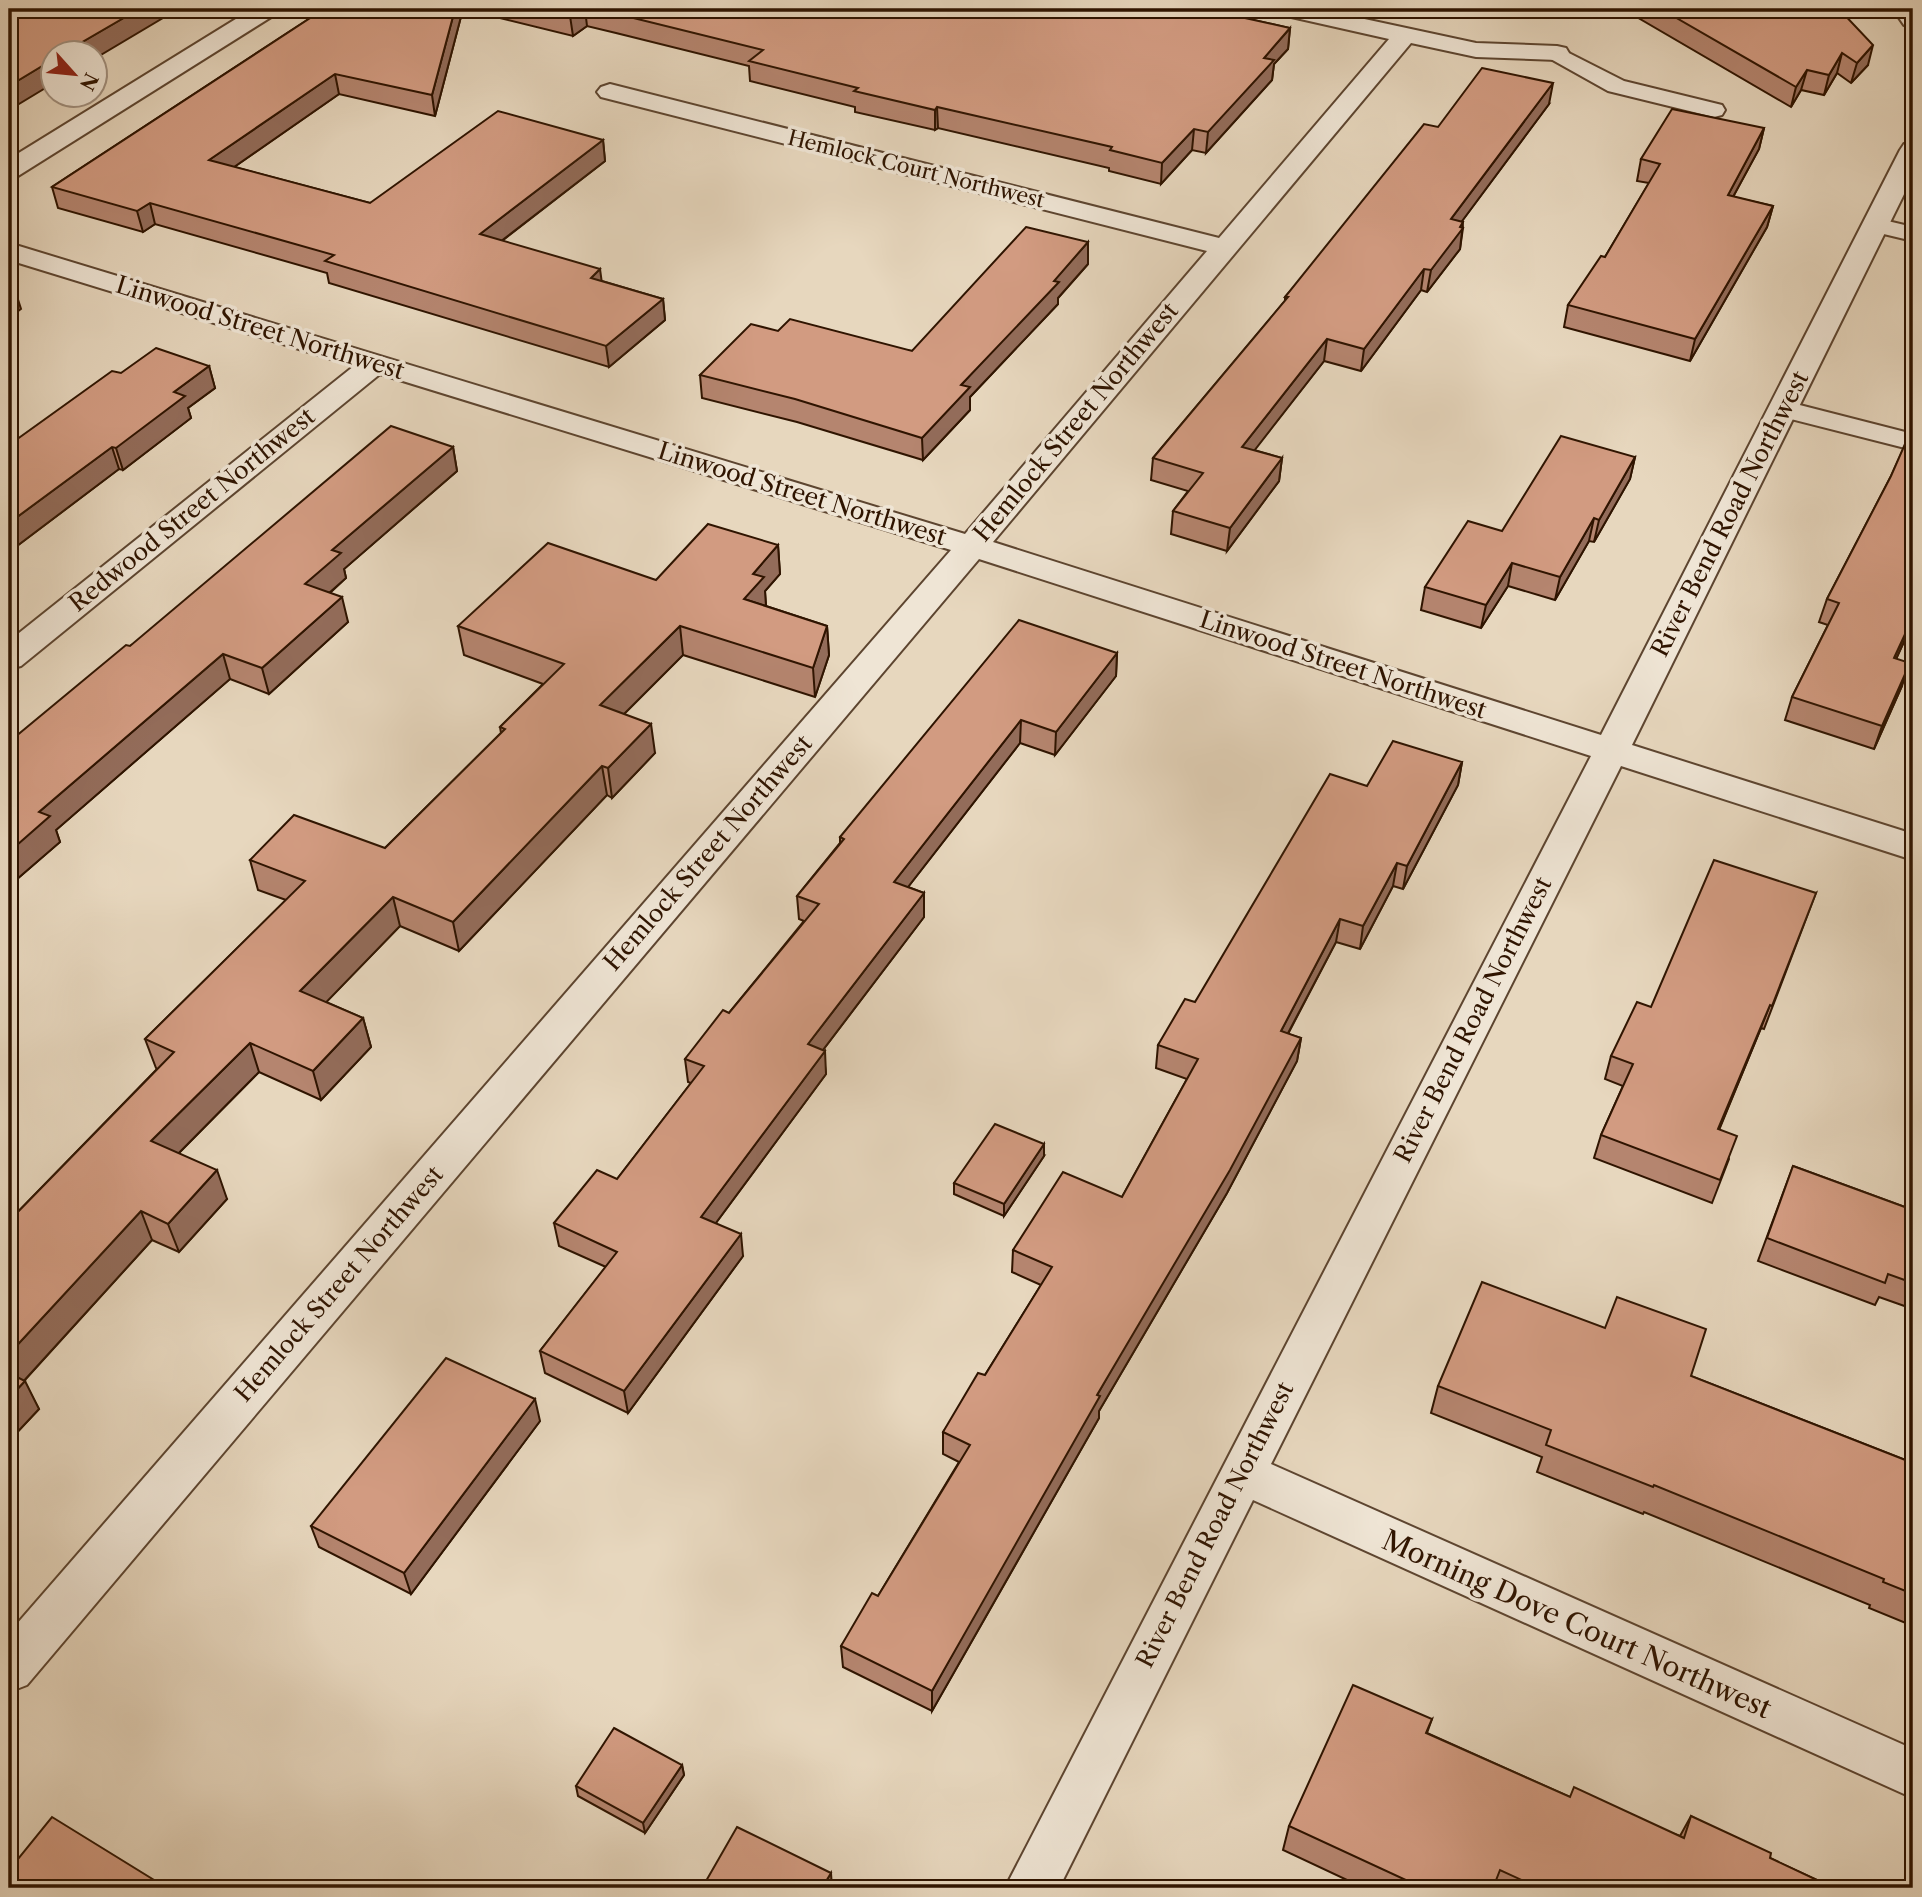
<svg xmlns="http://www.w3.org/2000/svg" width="1922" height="1897" viewBox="0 0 1922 1897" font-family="'Libre Caslon Text',serif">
  <rect width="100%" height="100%" fill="#e7d7be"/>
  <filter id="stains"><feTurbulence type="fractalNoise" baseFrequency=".00286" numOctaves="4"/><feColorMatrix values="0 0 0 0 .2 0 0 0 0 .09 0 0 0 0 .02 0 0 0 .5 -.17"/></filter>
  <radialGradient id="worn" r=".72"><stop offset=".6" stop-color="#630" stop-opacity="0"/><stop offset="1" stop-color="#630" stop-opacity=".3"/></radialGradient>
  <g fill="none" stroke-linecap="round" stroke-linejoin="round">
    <defs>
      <g id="lane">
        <polygon points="1557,47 1624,81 1722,105 1725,110 1722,115 1714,117 1608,91 1549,58 1546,53 1549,48"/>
        <polygon points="1875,218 1913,227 1913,241 1867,230 1863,225 1867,220"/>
        <polygon points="1784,401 1913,434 1913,450 1775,415 1771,409 1775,403"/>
      </g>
      <g id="street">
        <polygon points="252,9 280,9 276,14 18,176 9,178 9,159"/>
        <polygon points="1274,9 1318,9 1476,43 1557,46 1566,48 1569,53 1566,58 1557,60 1476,57 1411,43 993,542 1601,735 1900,150 1904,144 1913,142 1913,176 1632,745 1913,834 1913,860 1621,766 1271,1464 1913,1749 1913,1798 1253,1500 1059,1888 1005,1888 1591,756 979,559 27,1685 9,1692 9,1633 951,550 380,374 21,666 9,669 9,641 354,366 9,260 9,243 965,534 1207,251 601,97 597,92 601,87 610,84 1219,238 1389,39 1278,14"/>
        <polygon points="1893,9 1913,9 1913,27 1904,25"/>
      </g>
    </defs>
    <use href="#lane" stroke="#5d4530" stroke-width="4"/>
    <use href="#street" stroke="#5d4530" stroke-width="4"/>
    <use href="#lane" fill="#efe5d5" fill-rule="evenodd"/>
    <use href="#street" fill="#efe5d5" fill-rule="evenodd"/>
  </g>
  <g fill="#b5856f" stroke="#2f1400" stroke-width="2">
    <polygon points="324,9 1204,9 1290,28 1288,49 1274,64 1272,80 1206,153 1192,150 1161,184 1109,171 1109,168 938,128 935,130 855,112 855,107 750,81 749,66 616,33 587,26 573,36 463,9 435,116 339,94 234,167 370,203 603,140 605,161 502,241 602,281 663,299 665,320 609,367 329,283 327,273 155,224 143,232 58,208 52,187"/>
    <polygon points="1623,9 1839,9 1868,65 1851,83 1837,73 1824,95 1801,90 1791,107"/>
    <polygon points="1549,104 1462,221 1463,228 1460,249 1427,292 1421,290 1361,371 1324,361 1254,450 1282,458 1279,481 1227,551 1171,534 1173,511 1188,491 1151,480 1153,458 1285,301 1285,297 1438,127"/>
    <polygon points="1764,128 1759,149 1733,197 1773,206 1767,227 1690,361 1564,327 1568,305 1605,257 1649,183 1637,181 1641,159"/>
    <polygon points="1088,264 1058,298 1058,304 970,397 970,410 923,460 797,422 702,398 700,375 778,331 912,351"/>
    <polygon points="209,366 215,388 188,408 191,418 123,470 119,469 9,552 9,445 121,373"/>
    <polygon points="1913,381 1913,400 1907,399"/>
    <polygon points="1913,428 1913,622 1896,659 1902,686 1874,749 1785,720 1792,697 1828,625 1819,622 1827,599 1891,476"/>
    <polygon points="453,447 457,471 344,569 346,578 330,593 348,622 269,694 230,679 56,830 60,842 9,886 130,646"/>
    <polygon points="1635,457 1630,479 1594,542 1589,541 1555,600 1508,586 1481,628 1421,610 1425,587 1502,531"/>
    <polygon points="778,545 780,574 765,591 766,606 827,626 829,655 815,697 683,655 624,714 655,753 612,798 607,795 459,951 400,926 326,1002 363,1018 371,1047 321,1100 259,1072 179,1153 227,1199 179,1252 152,1240 24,1381 39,1409 9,1441 9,1221 157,1069 156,1068 145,1039 286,900 258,890 250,860 385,848 501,733 500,727 543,684 464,655 458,626 656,580"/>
    <polygon points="1117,653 1116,676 1055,755 1020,743 908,887 924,893 924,917 823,1050 826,1074 716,1223 743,1256 628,1413 545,1373 540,1351 606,1267 559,1246 554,1223 617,1179 691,1083 688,1082 685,1059 729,1013 804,921 799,919 797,896 840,843 840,837"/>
    <polygon points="1462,762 1458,785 1403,889 1393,886 1360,949 1336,942 1288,1034 1301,1038 1297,1061 1227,1193 1099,1411 1099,1418 932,1711 843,1667 841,1646 878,1596 959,1462 943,1454 943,1432 985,1375 1041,1285 1012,1272 1013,1250 1122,1197 1187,1079 1156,1068 1158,1045 1195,1002 1367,786"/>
    <polygon points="1816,893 1764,1029 1761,1028 1719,1129 1729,1159 1712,1203 1594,1158 1601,1135 1623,1086 1605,1079 1611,1056 1651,1007"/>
    <polygon points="1044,1156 1004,1216 954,1194 954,1183"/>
    <polygon points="1793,1166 1913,1210 1913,1309 1879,1297 1875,1305 1758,1261"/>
    <polygon points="1691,1376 1913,1463 1913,1626 1869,1608 1870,1605 1644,1512 1643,1514 1537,1472 1542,1457 1431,1413 1438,1386"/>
    <polygon points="540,1421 411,1594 319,1547 311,1526"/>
    <polygon points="1432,1719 1427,1733 1570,1797 1680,1836 1691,1816 1770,1858 1834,1888 1364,1888 1283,1850 1289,1826"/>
    <polygon points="682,1765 684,1775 645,1833 578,1796 576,1786"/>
  </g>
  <g fill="#936c5a" stroke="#2f1400" stroke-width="2">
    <polygon points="139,9 178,9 94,59 94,52 65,52"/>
    <polygon points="455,9 463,9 435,116 432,95"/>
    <polygon points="580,9 585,9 587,26 573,36 570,16"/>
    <polygon points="1290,28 1288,49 1274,64 1272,80 1206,153 1208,132 1264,58"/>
    <polygon points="1873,45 1868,65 1851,83 1857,63"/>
    <polygon points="1842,53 1837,73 1824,95 1829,75"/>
    <polygon points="52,60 52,84 9,110 9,86"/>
    <polygon points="1807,70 1801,90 1791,107 1796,87"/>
    <polygon points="335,74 339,94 214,181 209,160"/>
    <polygon points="1553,83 1549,104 1448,240 1451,219"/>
    <polygon points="937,107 938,128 935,130 935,110"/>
    <polygon points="1764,128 1759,149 1722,217 1728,195"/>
    <polygon points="1194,129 1192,150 1161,184 1162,163"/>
    <polygon points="603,140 605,161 483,255 480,234"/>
    <polygon points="150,203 155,224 143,232 137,211"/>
    <polygon points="1773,206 1767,227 1690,361 1695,339"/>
    <polygon points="1463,222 1460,249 1427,292 1431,270"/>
    <polygon points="1088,242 1088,264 1058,298 1058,304 970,397 970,410 923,460 922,438 961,385"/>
    <polygon points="600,269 603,291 591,278"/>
    <polygon points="1424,269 1421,290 1361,371 1364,349"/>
    <polygon points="14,287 21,309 9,318 9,291"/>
    <polygon points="663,299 665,320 609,367 606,346"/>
    <polygon points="1327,339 1324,361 1240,469 1242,447"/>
    <polygon points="209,366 215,388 188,408 191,418 123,470 116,448 174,392"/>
    <polygon points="112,447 119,469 9,552 9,523"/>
    <polygon points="453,447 457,471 344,569 346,578 311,609 305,584 332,550"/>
    <polygon points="1635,457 1630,479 1594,542 1599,520"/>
    <polygon points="1282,458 1279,481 1227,551 1230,528"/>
    <polygon points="1594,518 1589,541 1555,600 1560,577"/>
    <polygon points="778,545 780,574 765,591 766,606 744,599 753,574"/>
    <polygon points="1512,563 1508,586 1481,628 1486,605"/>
    <polygon points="342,597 348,622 269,694 262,668"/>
    <polygon points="1913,617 1913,622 1886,681 1894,658"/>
    <polygon points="680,626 683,655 604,734 600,705"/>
    <polygon points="827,626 829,655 815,697 813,668"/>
    <polygon points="1117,653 1116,676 1055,755 1056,732"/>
    <polygon points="223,654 230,679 56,830 60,842 9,886 9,852 39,812"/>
    <polygon points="1910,663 1902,686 1874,749 1882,726"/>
    <polygon points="1021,720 1020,743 894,905 894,882"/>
    <polygon points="651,724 655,753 612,798 608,768"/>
    <polygon points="1462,762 1458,785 1403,889 1407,866"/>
    <polygon points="602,766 607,795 459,951 453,922"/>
    <polygon points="1397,863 1393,886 1360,949 1363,926"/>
    <polygon points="924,893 924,917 810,1067 808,1044"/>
    <polygon points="393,897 400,926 309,1020 300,991"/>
    <polygon points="1340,919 1336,942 1277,1054 1281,1031"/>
    <polygon points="1770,1005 1761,1028 1710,1152 1718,1129"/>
    <polygon points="363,1018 371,1047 321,1100 313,1071"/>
    <polygon points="1301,1038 1297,1061 1227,1193 1099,1411 1099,1418 932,1711 932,1691 1097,1395"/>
    <polygon points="250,1043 259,1072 162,1170 151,1141"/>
    <polygon points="825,1051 826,1074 704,1239 701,1217"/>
    <polygon points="1044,1144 1044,1156 1004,1216 1004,1204"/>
    <polygon points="217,1170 227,1199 179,1252 168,1224"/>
    <polygon points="141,1211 152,1240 11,1395 9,1390 9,1354"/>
    <polygon points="741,1234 743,1256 628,1413 624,1391"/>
    <polygon points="25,1381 39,1409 9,1441 9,1398"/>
    <polygon points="535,1399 540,1421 411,1594 404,1573"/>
    <polygon points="682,1765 684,1775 645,1833 643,1823"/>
    <polygon points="831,1873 832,1888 822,1888"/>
  </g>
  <g fill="#d29b81" stroke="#2f1400" stroke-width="2">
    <polygon points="9,9 139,9 65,52 52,52 52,60 9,86"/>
    <polygon points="324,9 455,9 432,95 335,74 209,160 370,203 498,111 603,140 480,234 600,269 591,278 663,299 606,346 325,261 334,255 150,203 137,211 52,187"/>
    <polygon points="539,9 580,9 570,16"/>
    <polygon points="597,9 1204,9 1290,28 1264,58 1274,60 1208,132 1194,129 1162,163 1110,150 1112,147 937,107 935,110 854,91 858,88 749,61 763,50"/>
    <polygon points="1661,9 1839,9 1873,45 1857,63 1842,53 1829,75 1807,70 1796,87"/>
    <polygon points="1482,68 1553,83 1451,219 1463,222 1460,227 1463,228 1431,270 1424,269 1364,349 1327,339 1242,447 1282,458 1230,528 1173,511 1203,473 1153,458 1288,297 1285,297 1424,124 1438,127"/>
    <polygon points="1672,109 1764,128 1728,195 1773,206 1695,339 1568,305 1601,256 1605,257 1660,164 1641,159"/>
    <polygon points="1026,227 1088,242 1054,281 1059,282 961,385 970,387 922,438 795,399 700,375 751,324 778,331 790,319 912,351"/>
    <polygon points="156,348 209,366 174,392 185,396 116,448 112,447 9,523 9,445 112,371 121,373"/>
    <polygon points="391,426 453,447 332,550 341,553 305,584 342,597 262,668 223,654 39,812 50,816 9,852 9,742 126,645 130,646"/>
    <polygon points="1912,428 1913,428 1913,617 1894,658 1910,663 1882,726 1792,697 1839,603 1827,599 1891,476"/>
    <polygon points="1561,436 1635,457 1599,520 1594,518 1560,577 1512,563 1486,605 1425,587 1468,521 1502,531"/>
    <polygon points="708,524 778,545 753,574 764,577 744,599 827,626 813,668 680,626 600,705 651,724 608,768 602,766 453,922 393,897 300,991 363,1018 313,1071 250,1043 151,1141 217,1170 168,1224 141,1211 9,1354 9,1221 174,1052 145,1039 305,881 250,860 294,815 385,848 505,729 500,727 564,664 458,626 548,543 656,580"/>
    <polygon points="1019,620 1117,653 1056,732 1021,720 894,882 924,893 808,1044 825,1051 701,1217 741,1234 624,1391 540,1351 617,1252 554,1223 597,1170 617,1179 704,1066 685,1059 723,1010 729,1013 819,904 797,896 844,839 840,837"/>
    <polygon points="1393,741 1462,762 1407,866 1397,863 1363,926 1340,919 1281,1031 1301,1038 1230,1170 1097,1395 1100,1396 932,1691 841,1646 872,1593 878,1596 970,1445 943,1432 978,1373 985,1375 1052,1267 1013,1250 1063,1172 1122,1197 1198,1059 1158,1045 1185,999 1195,1002 1330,774 1367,786"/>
    <polygon points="1714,860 1816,893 1772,1006 1770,1005 1718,1129 1737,1136 1720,1180 1601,1135 1633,1064 1611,1056 1637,1002 1651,1007"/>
    <polygon points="995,1124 1044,1144 1004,1204 954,1183"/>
    <polygon points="1793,1166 1913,1210 1913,1283 1888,1274 1885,1283 1767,1238"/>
    <polygon points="1482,1282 1605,1328 1617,1297 1706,1329 1691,1376 1913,1463 1913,1594 1883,1582 1884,1579 1654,1485 1653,1487 1546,1445 1551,1430 1438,1386"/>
    <polygon points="446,1358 535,1399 404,1573 311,1526"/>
    <polygon points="9,1373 25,1381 9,1398"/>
    <polygon points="1353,1685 1432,1719 1426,1733 1570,1797 1574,1787 1684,1838 1691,1816 1771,1853 1770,1858 1834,1888 1539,1888 1500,1870 1493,1888 1423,1888 1289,1826"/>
    <polygon points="614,1728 682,1765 643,1823 576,1786"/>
    <polygon points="52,1817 167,1888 9,1888 9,1870"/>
    <polygon points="737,1827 831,1873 822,1888 702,1888"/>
  </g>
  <g text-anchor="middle" stroke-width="7" stroke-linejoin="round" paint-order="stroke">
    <g font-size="21" fill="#2f1400" stroke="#efe5d5">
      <text transform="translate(916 169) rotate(14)" y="7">Hemlock Court Northwest</text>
    </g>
    <g font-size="24" fill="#2f1400" stroke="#efe5d5">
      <text transform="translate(260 328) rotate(17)" y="8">Linwood Street Northwest</text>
      <text transform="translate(1076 422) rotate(-50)" y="8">Hemlock Street Northwest</text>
      <text transform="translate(802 494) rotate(17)" y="8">Linwood Street Northwest</text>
      <text transform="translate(192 510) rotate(-39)" y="8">Redwood Street Northwest</text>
      <text transform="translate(1730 514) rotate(-63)" y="8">River Bend Road Northwest</text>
      <text transform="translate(1343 665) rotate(18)" y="8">Linwood Street Northwest</text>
      <text transform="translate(708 853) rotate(-49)" y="8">Hemlock Street Northwest</text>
      <text transform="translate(1473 1020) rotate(-63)" y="8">River Bend Road Northwest</text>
      <text transform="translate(339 1284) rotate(-49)" y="8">Hemlock Street Northwest</text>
      <text transform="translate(1215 1525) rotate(-63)" y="8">River Bend Road Northwest</text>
    </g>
    <g font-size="28" fill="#2f1400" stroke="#efe5d5">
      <text transform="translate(1577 1624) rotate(24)" y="10">Morning Dove Court Northwest</text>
    </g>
  </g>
  <rect width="1922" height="1897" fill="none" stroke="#e7d7be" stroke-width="35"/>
  <rect x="10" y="10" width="1901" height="1876" fill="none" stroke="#2f1400" stroke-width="3.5"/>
  <rect x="18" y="18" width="1887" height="1862" fill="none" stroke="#2f1400" stroke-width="2"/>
  <g transform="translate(74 74) rotate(117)"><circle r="33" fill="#efe5d5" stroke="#a29180" stroke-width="2"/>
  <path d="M0-5L12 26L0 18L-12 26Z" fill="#8f2418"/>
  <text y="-10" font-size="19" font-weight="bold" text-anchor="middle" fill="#2f1400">N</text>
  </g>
  <rect width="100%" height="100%" filter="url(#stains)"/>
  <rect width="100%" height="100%" fill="url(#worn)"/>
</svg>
